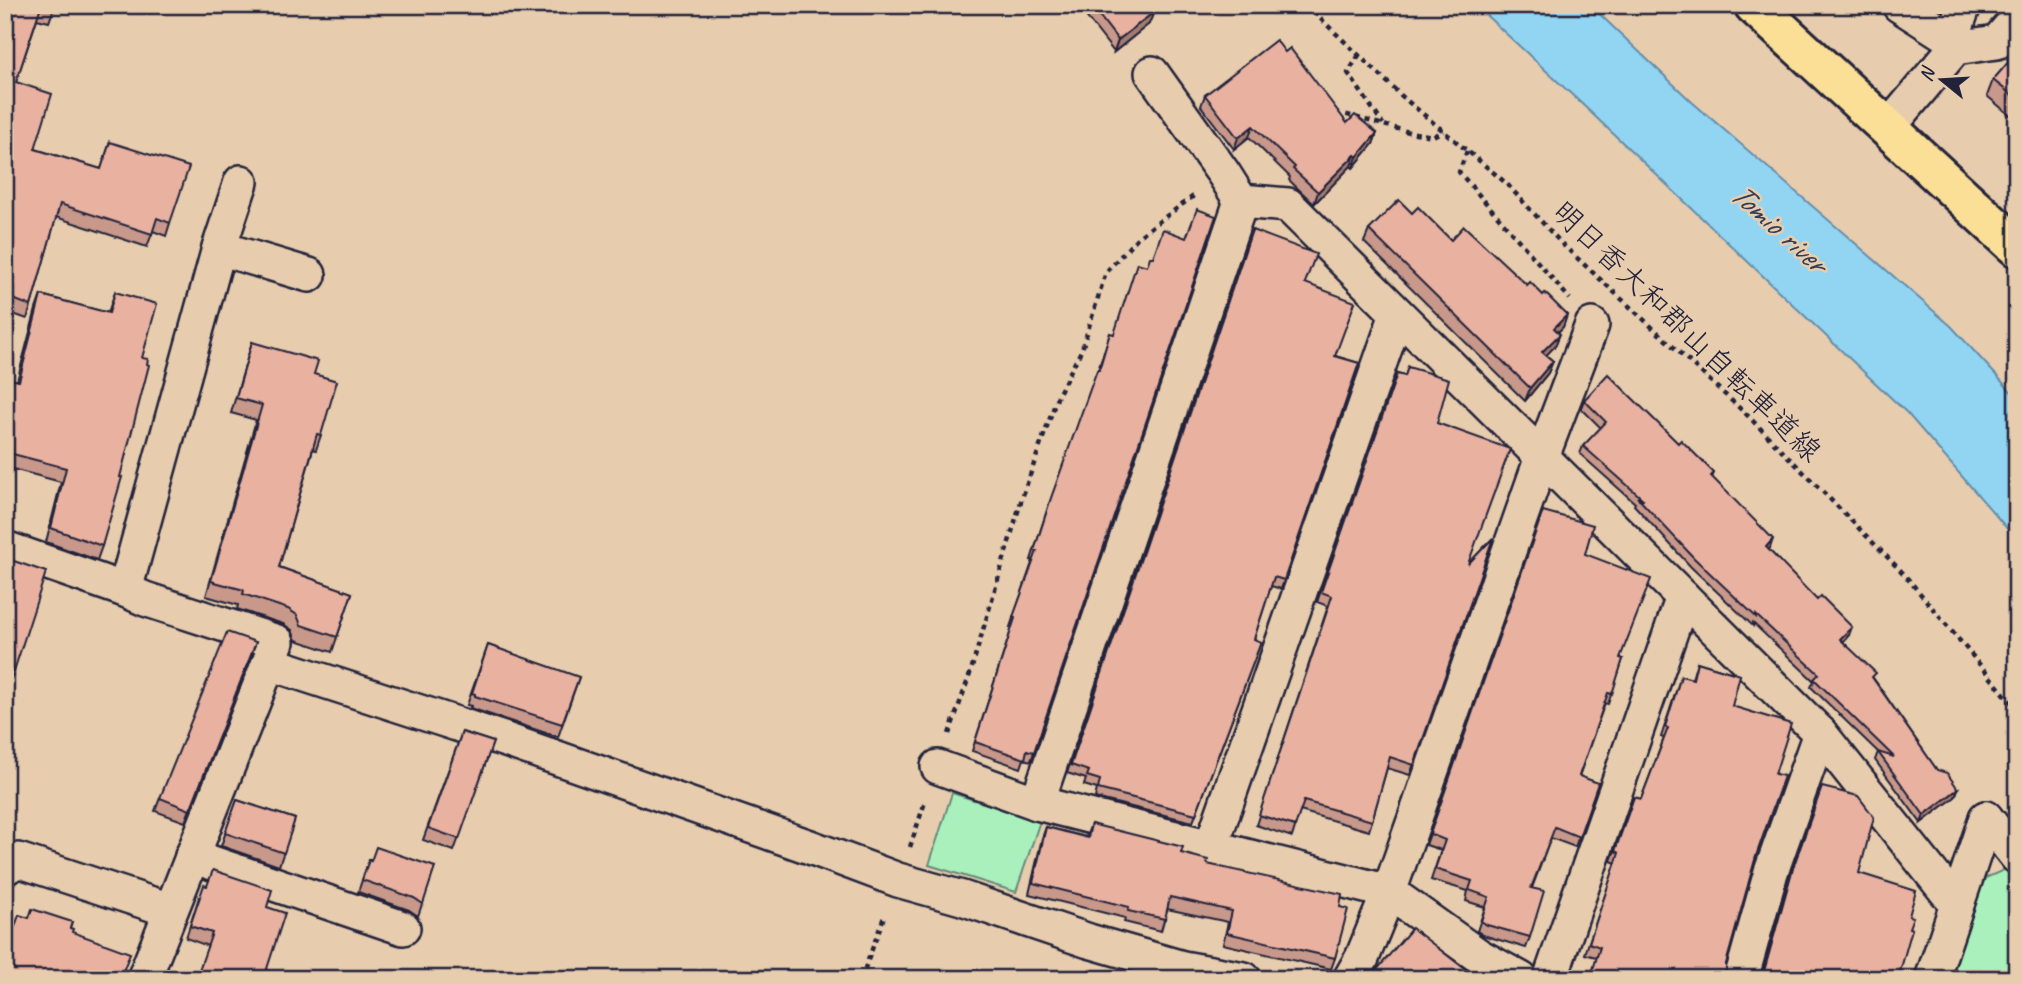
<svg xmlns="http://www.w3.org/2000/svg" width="2022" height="984" viewBox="0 0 2022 984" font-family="Caveat,'Klee One',sans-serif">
  <rect width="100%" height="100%" fill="#e7cdae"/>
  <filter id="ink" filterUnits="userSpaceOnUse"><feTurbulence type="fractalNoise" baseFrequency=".0143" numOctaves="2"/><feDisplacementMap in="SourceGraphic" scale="14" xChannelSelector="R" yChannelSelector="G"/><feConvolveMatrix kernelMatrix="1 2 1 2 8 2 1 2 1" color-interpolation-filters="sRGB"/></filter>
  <g filter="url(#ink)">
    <g fill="#a9f0bc" stroke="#66897c" stroke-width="2">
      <polygon points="952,793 1040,821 1016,892 929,865"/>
      <polygon points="2006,869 2017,883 2017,979 1947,979 1981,880"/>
    </g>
    <polygon fill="#91d5f3" stroke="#658da9" stroke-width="2" points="1475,5 1590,5 1692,102 1951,326 2017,398 2017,540 1907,413 1583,105"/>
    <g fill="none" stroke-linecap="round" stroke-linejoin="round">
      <defs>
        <g id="minor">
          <polyline points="1899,5 1952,39 1955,48"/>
          <polyline points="1952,39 1964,5"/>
          <polyline points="1152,73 1224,174 1241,201"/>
          <polyline points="1888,128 1955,48 1997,42 2017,19"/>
          <polyline points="1241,201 1288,205 1820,733 1957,905"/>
          <polyline points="219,248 309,275"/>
          <polyline points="5,548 125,590 145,599 277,642 144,979"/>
          <polyline points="125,590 219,248 241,182"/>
          <polyline points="269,663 506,740 810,847 898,880 962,898 1089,941 1183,968 1244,979"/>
          <polyline points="938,767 1037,803 1389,892 1479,956 1521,979"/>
          <polyline points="1037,803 1241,201"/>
          <polyline points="1986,818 2017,857"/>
          <polyline points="1211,847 1397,314"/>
          <polyline points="192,856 403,928"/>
          <polyline points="5,868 18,860 170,910"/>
          <polyline points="1350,979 1362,958 1389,892 1542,457 1592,325"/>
          <polyline points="1550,979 1683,597"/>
          <polyline points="1741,979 1771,872 1820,733"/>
          <polyline points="1932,979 1986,818"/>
        </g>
        <polyline id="primary" points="1754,5 2017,247"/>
      </defs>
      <use href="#minor" stroke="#22223b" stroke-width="38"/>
      <use href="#primary" stroke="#22223b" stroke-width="44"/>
      <g stroke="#22223b" stroke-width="4.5" stroke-dasharray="5 5" stroke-linecap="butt">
        <polyline points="1306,5 1405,99 1506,183 1562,244 1746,414 1903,573 2017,709"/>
        <polyline points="1359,55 1348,73 1383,124"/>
        <polyline points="1337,117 1344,114 1409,132 1433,136 1443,131"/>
        <polyline points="1467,151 1459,172 1570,299"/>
        <polyline points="949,734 970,674 1022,498 1058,395 1082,349 1106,272 1138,237 1195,195"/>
        <polyline points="910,847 925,802"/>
        <polyline points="861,979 885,914"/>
      </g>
      <use href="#minor" stroke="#e7cdae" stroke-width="33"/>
      <use href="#primary" stroke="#fbdf96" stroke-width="38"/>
    </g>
    <g fill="#c8988a" stroke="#22223b" stroke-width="2">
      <polygon points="5,5 55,5 49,22 37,19 16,82 35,149 101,169 110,142 170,223 166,236 153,231 147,247 56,217 31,306 27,319 5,311"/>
      <polygon points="1088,5 1149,5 1149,24 1114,52 1085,15"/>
      <polygon points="1285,52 1347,123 1377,133 1373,144 1353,168 1351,166 1314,204 1289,180 1290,177 1249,137 1234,149 1201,106 1205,95"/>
      <polygon points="2017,52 2017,121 1987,96 1993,80"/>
      <polygon points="1412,213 1451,240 1543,295 1567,315 1563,327 1558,332 1555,346 1546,355 1553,361 1548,373 1525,401 1364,242 1369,230"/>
      <polygon points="1252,230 1305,283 1335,356 1359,363 1281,589 1271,586 1254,639 1261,642 1193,822 1095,798 1097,789 1084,785 1086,779 1067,773"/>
      <polygon points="115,292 142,358 102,546 97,560 46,542 61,482 5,467 5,378 17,381 36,309 41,295 108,313"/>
      <polygon points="1110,333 1034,752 1031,761 1024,759 1021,768 972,751 1012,627 1010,627 1033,560 1031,560 1048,507 1098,370"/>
      <polygon points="252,342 314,374 321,435 316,450 313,449 279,567 352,593 332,652 296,640 292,630 283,624 237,609 238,605 206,596 256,420 231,413"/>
      <polygon points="1408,367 1437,423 1468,564 1493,538 1410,775 1387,768 1369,831 1300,811 1292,837 1256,825 1328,606 1317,602 1397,374 1405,376"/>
      <polygon points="1584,400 1678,443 1714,473 1712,478 1770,548 1768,549 1849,635 1843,642 1874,679 1937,770 1958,789 1955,797 1921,823 1875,760 1878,752 1811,687 1814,681 1753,623 1753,626 1691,567 1634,505 1635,503 1580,454 1583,446 1601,428 1581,408"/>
      <polygon points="1543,511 1585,554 1621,658 1623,659 1608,704 1605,703 1579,776 1598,783 1575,847 1551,838 1532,888 1530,937 1526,948 1483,935 1477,931 1485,907 1466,901 1468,891 1431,880 1441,850 1426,845"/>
      <polygon points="5,558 13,674 8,687 5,686"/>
      <polygon points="256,642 185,822 155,811 160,798"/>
      <polygon points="488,645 579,677 558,737 470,708 471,706 467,705"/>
      <polygon points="1697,662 1740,675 1596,957 1585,954 1616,863 1611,861 1634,797 1641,799 1664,738 1661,737 1681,676 1692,679"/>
      <polygon points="462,732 493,742 454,851 423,840"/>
      <polygon points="1822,787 1859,873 1909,916 1909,928 1761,977 1789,878"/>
      <polygon points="237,800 295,819 279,866 221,846"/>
      <polygon points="1091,824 1181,853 1207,864 1340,907 1335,958 1331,969 1223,944 1228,922 1167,909 1161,931 1124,922 1125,918 1029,894 1042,838 1046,827 1086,837"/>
      <polygon points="369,860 435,867 418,916 409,910 358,892"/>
      <polygon points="199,897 267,907 265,975 196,979 208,946 186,938"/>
      <polygon points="1375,972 1478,979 1373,979"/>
    </g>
    <g fill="#a37c70" stroke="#22223b" stroke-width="2">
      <polygon points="1154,12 1149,24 1114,52 1118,40"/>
      <polygon points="1253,126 1249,137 1234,149 1238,138"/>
      <polygon points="1377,133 1373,144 1353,168 1357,157"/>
      <polygon points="1355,155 1351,166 1314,204 1318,192"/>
      <polygon points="1567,315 1563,327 1550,340 1554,328"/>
      <polygon points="1560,334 1555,346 1538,364 1542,352"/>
      <polygon points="1553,361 1548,373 1525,401 1530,388"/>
      <polygon points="1773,539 1770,548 1763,555 1766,547"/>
      <polygon points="1852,627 1849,635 1837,648 1840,639"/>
      <polygon points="1958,789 1955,797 1921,823 1924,815"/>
    </g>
    <g fill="#e9b1a0" stroke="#22223b" stroke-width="2">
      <polygon points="5,5 55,5 54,9 41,6 16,82 52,94 35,149 101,169 110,142 189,167 170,223 157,218 152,234 60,204 31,306 5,296"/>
      <polygon points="1091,5 1149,5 1154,12 1118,40"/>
      <polygon points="1276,40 1285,52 1290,48 1347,123 1355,115 1377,133 1357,157 1355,155 1318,192 1293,169 1295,167 1253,126 1238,138 1205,95"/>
      <polygon points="2017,52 2017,99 1993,80"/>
      <polygon points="1399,200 1412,213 1418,207 1451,240 1464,226 1527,285 1530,282 1543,295 1545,293 1567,315 1554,328 1560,334 1542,352 1553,361 1530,388 1369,230"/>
      <polygon points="1197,209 1216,216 1034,752 1027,750 1025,759 975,742 1015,618 1013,617 1037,551 1034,551 1051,498 1097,370 1099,370 1110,333 1114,334 1137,263 1147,266 1150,257 1153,257 1163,229 1186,238"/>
      <polygon points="1252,230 1316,254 1305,283 1355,302 1335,356 1359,363 1284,580 1274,577 1254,639 1261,642 1196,814 1098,789 1100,780 1087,776 1089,771 1071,765"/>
      <polygon points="115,292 157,304 142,358 148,359 147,364 149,365 120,477 122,477 102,546 51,528 66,468 5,452 5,378 19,381 41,295 109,313"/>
      <polygon points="252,342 318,361 314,374 337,381 321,435 317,434 279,567 352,593 337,637 301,625 297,615 288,609 243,594 244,590 211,581 262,405 236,398"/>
      <polygon points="1408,367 1449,379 1437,423 1510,449 1468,564 1493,538 1414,765 1390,757 1372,821 1304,801 1295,826 1259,815 1332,596 1321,592 1397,374 1405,376"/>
      <polygon points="1608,374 1678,443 1681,440 1714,473 1711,476 1773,539 1766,547 1817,600 1821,596 1852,627 1840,639 1876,673 1872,677 1937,770 1947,773 1958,789 1924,815 1878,752 1894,757 1814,679 1819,674 1756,615 1756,617 1694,558 1637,497 1644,500 1583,446 1606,422 1584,400"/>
      <polygon points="1543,511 1593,525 1585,554 1651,579 1620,658 1623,659 1612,694 1608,693 1579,776 1598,783 1579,837 1555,827 1531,888 1544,891 1530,937 1487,925 1481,921 1489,897 1469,890 1472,881 1435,869 1445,840 1430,834"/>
      <polygon points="5,558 46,572 13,674 10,673 5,685"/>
      <polygon points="227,632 256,642 190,810 160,798"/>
      <polygon points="488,645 579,677 562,724 475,696 475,694 472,693"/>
      <polygon points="1697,662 1740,675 1732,706 1791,724 1775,774 1784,776 1756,856 1726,964 1726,973 1729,979 1590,979 1600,947 1589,943 1619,853 1615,851 1634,797 1641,799 1668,728 1665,727 1681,676 1693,679"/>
      <polygon points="462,732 493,742 459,839 428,828"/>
      <polygon points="1822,787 1858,796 1874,817 1859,873 1916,891 1909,916 1913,917 1909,928 1912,929 1898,979 1760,979 1763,975 1793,868"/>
      <polygon points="237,800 295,819 284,853 225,833"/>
      <polygon points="1091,824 1183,847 1181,853 1208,860 1207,864 1342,894 1340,907 1348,909 1335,958 1227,933 1232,911 1170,897 1165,919 1128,911 1129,907 1033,883 1046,827 1088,838"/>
      <polygon points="376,847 435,867 423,904 414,898 362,880 369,860 371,861"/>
      <polygon points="213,870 272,890 267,907 285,913 265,975 274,979 196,979 212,933 190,926 204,885 207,886"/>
      <polygon points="32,909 72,922 70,928 73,929 72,932 130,953 120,979 5,979 5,955 19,915 29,918"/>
      <polygon points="1412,928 1478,979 1384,979 1375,972"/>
    </g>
  </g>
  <g text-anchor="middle" stroke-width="5" stroke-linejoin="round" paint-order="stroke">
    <g font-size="30" fill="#22223b" stroke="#e7cdae">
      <text transform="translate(1687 331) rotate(44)" y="10">明日香大和郡山自転車道線</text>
    </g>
    <g font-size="32" font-style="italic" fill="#333d57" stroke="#e7cdae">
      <text transform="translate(1779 227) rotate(42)" y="11">Tomio river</text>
    </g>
  </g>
  <rect width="2022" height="984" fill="none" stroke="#e7cdae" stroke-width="28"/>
  <rect x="14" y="14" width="1994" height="956" fill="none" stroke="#22223b" stroke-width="2.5" filter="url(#ink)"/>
  <g transform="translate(1942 80) rotate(288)" stroke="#e7cdae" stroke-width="5" paint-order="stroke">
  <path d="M0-5L12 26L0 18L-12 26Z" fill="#22223b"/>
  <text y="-10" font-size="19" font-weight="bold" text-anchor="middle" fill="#22223b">N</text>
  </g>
</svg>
